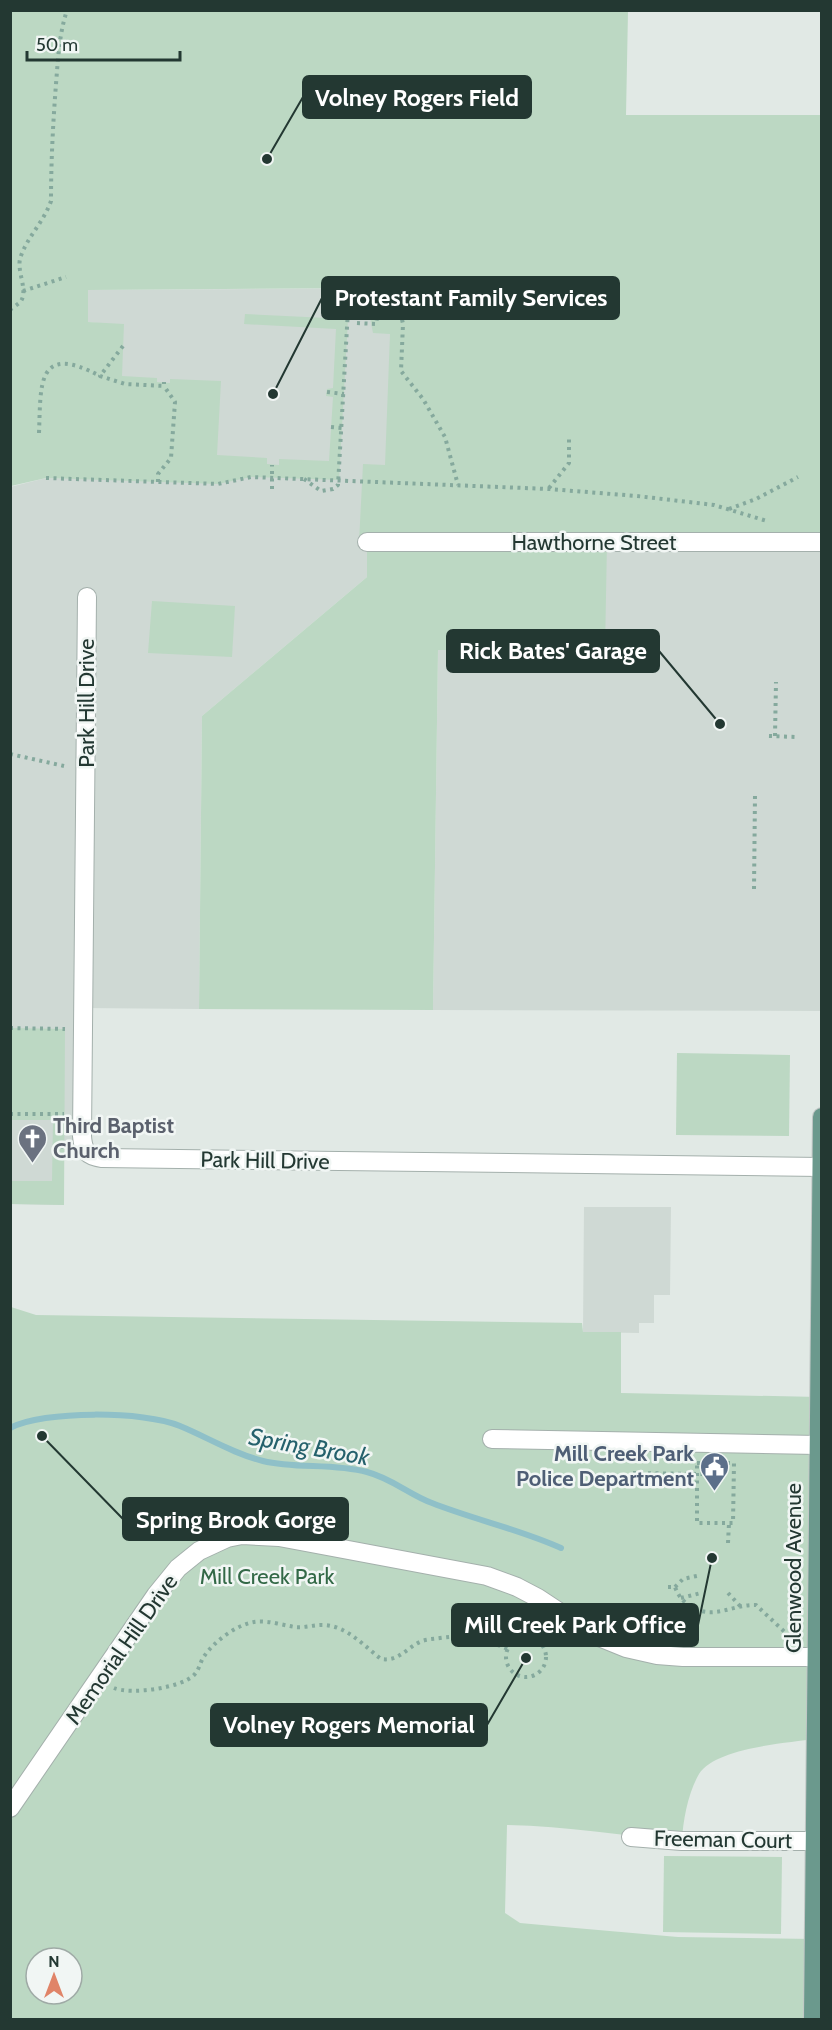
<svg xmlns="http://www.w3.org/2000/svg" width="832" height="2030" viewBox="0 0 832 2030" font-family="Cabin,sans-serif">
  <rect width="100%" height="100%" fill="#e1e9e5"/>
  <g fill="#cfd9d4">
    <polygon points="389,288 417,327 367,577 202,716 199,1009 83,1008 83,1147 64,1147 64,1205 11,1204 10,487 46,478 92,479 98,323 87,322 88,290"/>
    <polygon points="607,542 821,542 821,1011 433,1010 438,650 446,650"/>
    <polygon points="584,1207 671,1207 670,1295 654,1295 654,1323 639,1323 639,1333 583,1332"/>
  </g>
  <g fill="#bcd8c3" fill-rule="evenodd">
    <polygon points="10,11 628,11 626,115 821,115 821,542 607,542 605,650 438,650 433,1010 199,1009 202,716 367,577 367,542 359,542 363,464 385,465 390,334 373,333 364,288 88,290 88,322 124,324 122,376 157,378 157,382 170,383 170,379 221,381 217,455 267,458 267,464 279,465 279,459 329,461 333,397 326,396 327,389 333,388 336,329 244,324 245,314 348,319 339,480 251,477 218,484 46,478 11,486"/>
    <polygon points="152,601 235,606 232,657 148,653"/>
    <polygon points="11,1028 65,1029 64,1205 11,1204 11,1181 52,1181 53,1120 11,1120"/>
    <polygon points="677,1053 790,1055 789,1136 676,1135"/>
    <path d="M11,1307L36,1315L582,1323L583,1332H621V1393L819,1397L815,1739C786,1743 715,1748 699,1774C688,1793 683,1820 682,1841C623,1836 566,1826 507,1825L505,1913L520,1923L564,1927L678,1937L814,1939L813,2019L11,2020ZM36,1958H72V1994H36Z"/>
    <polygon points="664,1856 782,1857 781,1934 663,1932"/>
  </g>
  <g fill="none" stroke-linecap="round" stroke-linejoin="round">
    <path stroke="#8fc0c8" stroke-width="6" d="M10,1428C43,1410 145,1411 180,1426C209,1438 232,1453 263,1461C296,1469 333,1463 367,1472C391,1478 410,1495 432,1503C475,1520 519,1529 561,1548"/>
    <defs>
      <g id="minor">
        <polyline points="367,542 822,542"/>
        <path d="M87,597L82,1136C83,1151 87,1156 102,1158L821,1167"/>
        <polyline points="492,1439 818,1445"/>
        <polyline points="10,1808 156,1595 178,1568 199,1551 227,1538 242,1535 279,1537 487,1576 517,1587 538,1598 594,1635 626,1648 657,1655 683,1657 822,1657"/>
        <polyline points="631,1837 682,1841 815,1841"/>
      </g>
      <polyline id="major" points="813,2020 822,1117"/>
    </defs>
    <use href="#minor" stroke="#a4b0ac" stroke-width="20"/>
    <use href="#major" stroke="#c1c7c6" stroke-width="20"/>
    <g stroke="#85a99d" stroke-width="4" stroke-dasharray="3 4.5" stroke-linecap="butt">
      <polyline points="23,291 66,277"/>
      <path d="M10,310C13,307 19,304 21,301C28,290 17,272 20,259C26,238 44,222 51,201C51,162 53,123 56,84C58,59 59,35 67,10"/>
      <polyline points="357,323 376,324 378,312 385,305 393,305 400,310 403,324 401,371 423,399 445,437 458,485"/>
      <polyline points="123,346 100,376 125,384 164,386 164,382"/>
      <polyline points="327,392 344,394"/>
      <polyline points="331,427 342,428"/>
      <path d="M39,433C41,385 36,342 100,376"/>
      <polyline points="46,478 218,484 251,477 549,489 637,496 714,505 767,521"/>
      <polyline points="304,479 321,491 333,489 338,485 348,310"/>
      <polyline points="158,482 158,474 171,458 175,402 164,386"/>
      <polyline points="549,488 569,463 569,435"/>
      <polyline points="272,489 272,465"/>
      <polyline points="729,509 756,499 798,477"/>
      <polyline points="769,736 797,737"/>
      <polyline points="775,736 776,682"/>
      <polyline points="10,754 64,766"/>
      <polyline points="754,889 755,795"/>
      <polyline points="10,1028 65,1029"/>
      <polyline points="10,1114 64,1114"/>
      <polyline points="53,1147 64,1147"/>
      <polygon points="697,1463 734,1463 733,1523 697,1523"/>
      <polyline points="633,1473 702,1474"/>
      <polyline points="728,1543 729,1523"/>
      <path d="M668,1587H675C678,1595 682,1601 690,1606C713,1621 733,1604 756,1605L789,1636"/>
      <polyline points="675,1587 683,1579 701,1575"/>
      <polyline points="728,1593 741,1607"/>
      <polyline points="681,1598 701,1593"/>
      <circle cx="526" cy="1657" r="20"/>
      <polyline points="538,1641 549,1625"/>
      <path d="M114,1688C131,1695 181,1688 194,1675C200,1669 200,1661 205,1655C215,1641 236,1625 254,1622C267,1620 282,1625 295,1627C304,1628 313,1625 322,1625C346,1625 363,1645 381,1659C399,1662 407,1647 422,1641C428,1639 434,1639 440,1638C468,1634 483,1639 508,1649"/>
    </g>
    <use href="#minor" stroke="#fff" stroke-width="18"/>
    <use href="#major" stroke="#6b998d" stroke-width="18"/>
  </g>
  <defs>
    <symbol id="church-pin" viewBox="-11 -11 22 30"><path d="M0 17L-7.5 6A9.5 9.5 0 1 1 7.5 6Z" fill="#6b7280" stroke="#f1f6f4"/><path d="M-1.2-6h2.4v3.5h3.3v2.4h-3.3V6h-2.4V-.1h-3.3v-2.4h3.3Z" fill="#fff"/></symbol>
    <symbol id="civic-pin" viewBox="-11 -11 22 30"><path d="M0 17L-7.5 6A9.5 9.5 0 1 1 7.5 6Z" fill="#5c6f8a" stroke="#f1f6f4"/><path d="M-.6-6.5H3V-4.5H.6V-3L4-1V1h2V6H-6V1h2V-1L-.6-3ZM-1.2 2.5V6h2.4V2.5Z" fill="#fff"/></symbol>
  </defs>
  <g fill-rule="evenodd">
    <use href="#church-pin" x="16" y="1122" width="33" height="45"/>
    <use href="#civic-pin" x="698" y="1450" width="33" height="45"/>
  </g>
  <g text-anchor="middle" stroke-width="5" stroke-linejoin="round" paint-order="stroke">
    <g font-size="22" fill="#233832" stroke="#f1f6f4">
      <text x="594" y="550">Hawthorne Street</text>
      <text transform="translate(86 703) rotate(-90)" y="8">Park Hill Drive</text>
      <text transform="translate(265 1160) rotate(1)" y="8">Park Hill Drive</text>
      <text transform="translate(793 1568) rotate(-90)" y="8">Glenwood Avenue</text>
      <text transform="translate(121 1649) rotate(-55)" y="8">Memorial Hill Drive</text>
      <text transform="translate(723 1839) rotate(1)" y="8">Freeman Court</text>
    </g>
    <g font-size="22" font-weight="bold" fill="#5b616d" stroke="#f1f6f4" text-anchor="start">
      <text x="53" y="1133">Third Baptist<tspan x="53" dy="25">Church</tspan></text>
    </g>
    <g font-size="22" font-weight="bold" fill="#4e5e75" stroke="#f1f6f4" text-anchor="end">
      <text x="694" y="1461">Mill Creek Park<tspan x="694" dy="25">Police Department</tspan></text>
    </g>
    <g font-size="22" fill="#336947" stroke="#f1f6f4">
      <text x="267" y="1584">Mill Creek Park</text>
    </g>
    <g font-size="24" font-style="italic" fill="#25616c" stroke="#f1f6f4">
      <text transform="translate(309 1447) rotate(10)" y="8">Spring Brook</text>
    </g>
  </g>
  <path fill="none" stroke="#233832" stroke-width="2" d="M267 159L303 97M273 394L322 298M720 724L659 651M42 1436L123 1519M712 1558L698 1625M526 1658L487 1725"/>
  <g fill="#233832" stroke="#f1f6f4" stroke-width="2">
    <circle cx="267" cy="159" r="6"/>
    <circle cx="273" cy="394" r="6"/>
    <circle cx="720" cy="724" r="6"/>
    <circle cx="42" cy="1436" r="6"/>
    <circle cx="712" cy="1558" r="6"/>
    <circle cx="526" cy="1658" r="6"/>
  </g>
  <g fill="#233832" stroke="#233832" stroke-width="2">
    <rect x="303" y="76" width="228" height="42" rx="6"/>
    <rect x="322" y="277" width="297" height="42" rx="6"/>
    <rect x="447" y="630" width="212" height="42" rx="6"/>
    <rect x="123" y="1498" width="225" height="42" rx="6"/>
    <rect x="452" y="1604" width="246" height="42" rx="6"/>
    <rect x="211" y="1704" width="276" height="42" rx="6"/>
  </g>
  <g font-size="24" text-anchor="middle" font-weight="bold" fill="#fff">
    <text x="417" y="106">Volney Rogers Field</text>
    <text x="471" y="306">Protestant Family Services</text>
    <text x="553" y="659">Rick Bates' Garage</text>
    <text x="236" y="1528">Spring Brook Gorge</text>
    <text x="575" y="1633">Mill Creek Park Office</text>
    <text x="349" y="1733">Volney Rogers Memorial</text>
  </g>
  <rect width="832" height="2030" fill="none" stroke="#233832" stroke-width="24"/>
  <g transform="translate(54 1976)"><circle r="28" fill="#f1f6f4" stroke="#9faaa6" stroke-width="1.5"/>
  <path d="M0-4.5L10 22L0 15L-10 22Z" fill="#e08468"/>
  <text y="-9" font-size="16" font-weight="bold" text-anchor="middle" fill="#233832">N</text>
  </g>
  <path d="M27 51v9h153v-9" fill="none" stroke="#233832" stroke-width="3"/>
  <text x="36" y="51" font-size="18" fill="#233832" stroke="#f1f6f4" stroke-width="4.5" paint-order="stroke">50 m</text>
</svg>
